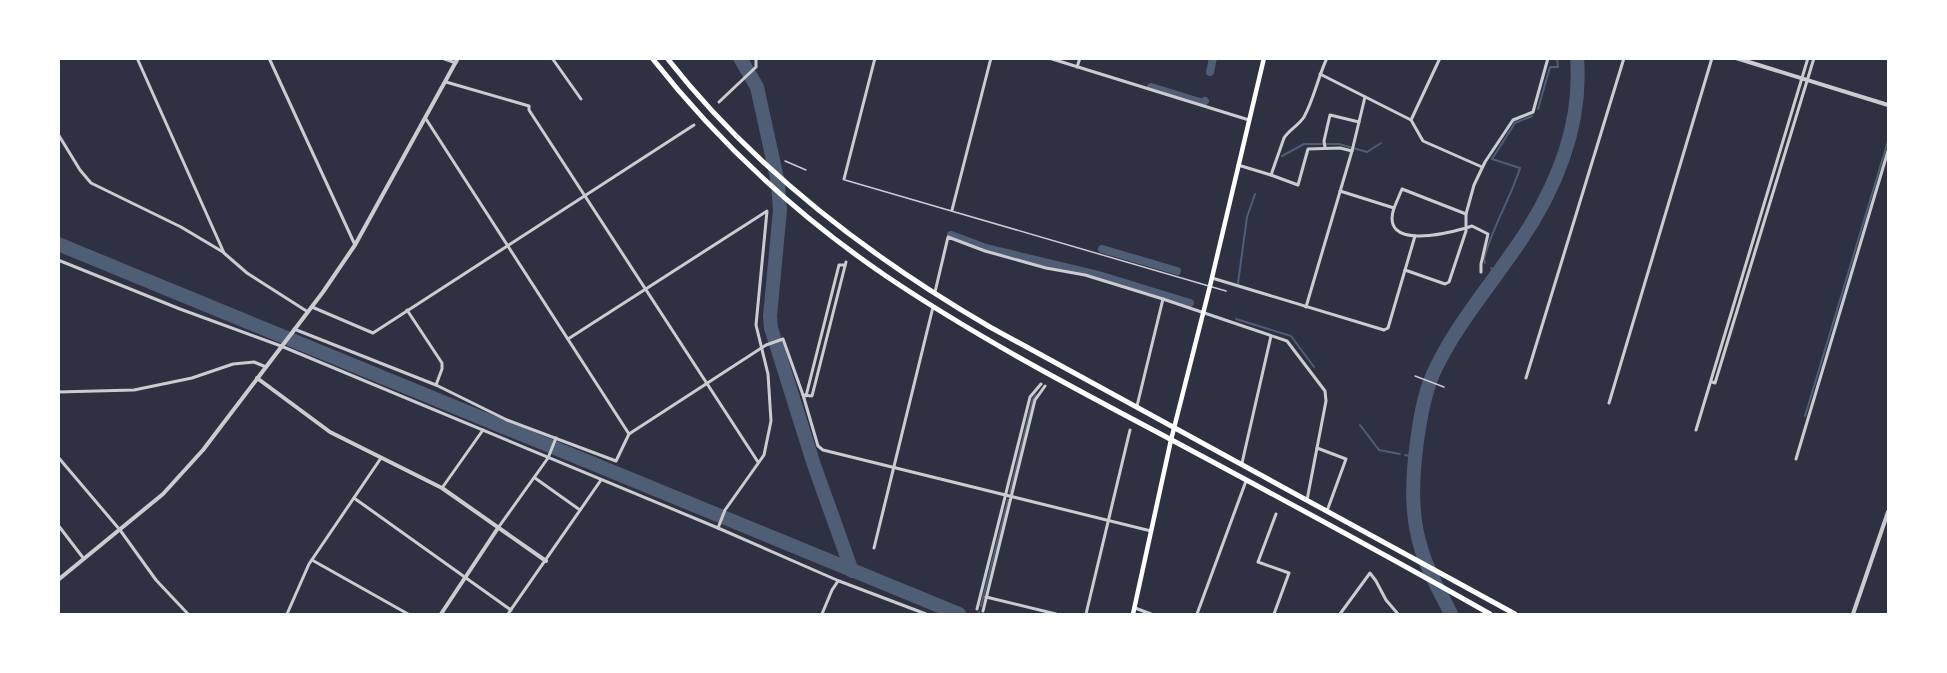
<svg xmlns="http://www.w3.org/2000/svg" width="1947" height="673" viewBox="0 0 1947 673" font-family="'Alegreya Sans',sans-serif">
  <rect width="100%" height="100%" fill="#2d3142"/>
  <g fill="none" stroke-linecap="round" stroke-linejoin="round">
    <g stroke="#4f5d75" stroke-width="2">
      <polyline points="1538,109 1550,67 1558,67 1557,58"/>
      <polyline points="1282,156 1304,144 1339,144 1367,152 1381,143"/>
      <path d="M1485,263L1484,259C1492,227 1510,200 1520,168L1492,159L1515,123L1532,116"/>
      <polyline points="1491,268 1497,274"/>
      <polyline points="1238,283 1247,217 1255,194"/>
      <polyline points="1236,319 1291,336 1314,367"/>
      <polyline points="1805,416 1888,141"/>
      <polyline points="1360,425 1379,450 1400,454"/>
      <polyline points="1405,455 1415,457"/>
      <polyline points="1010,492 1033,399 1036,395"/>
      <polyline points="981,606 1008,500"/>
      <polyline points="978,614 979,612"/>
    </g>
    <g stroke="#4f5d75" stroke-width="8">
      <polyline points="1210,72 1213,58"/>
      <polyline points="1151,87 1203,103 1205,101"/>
      <polyline points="951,235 986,248 1102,276 1190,303"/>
      <polyline points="1102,249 1177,271"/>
    </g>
    <g stroke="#4f5d75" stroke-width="14">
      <polyline points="740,58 757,87 778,183 780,210 770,316 771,328 814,465 852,571"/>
      <polyline points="58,244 959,614"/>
      <path d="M1451,614C1441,593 1427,571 1421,548C1411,516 1412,483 1416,449C1419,425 1423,397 1433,374C1452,332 1481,297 1507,260C1550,202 1583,133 1577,58"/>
    </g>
    <g stroke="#caccd0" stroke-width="1.5">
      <polyline points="785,161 806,170"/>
      <polyline points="845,180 1226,291"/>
      <polyline points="1415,376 1444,387"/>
    </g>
    <g stroke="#caccd0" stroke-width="3">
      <polyline points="137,58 224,253 247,273 308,312"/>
      <polyline points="269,58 355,245"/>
      <polyline points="442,58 456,63"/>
      <polyline points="552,58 581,99"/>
      <polyline points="1049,58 1249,120"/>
      <polyline points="1077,67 1080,58"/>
      <polyline points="1320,74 1411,120 1423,141 1482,167"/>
      <polyline points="446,82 529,106 529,110 758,462"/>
      <polyline points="719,102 756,67 756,58"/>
      <polyline points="426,119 629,434"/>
      <polyline points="1411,120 1440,58"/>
      <polyline points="58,134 80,170 91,183 181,227 223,252"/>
      <polyline points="1325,147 1324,141 1330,115 1359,122"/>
      <polyline points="1352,151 1365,97"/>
      <path d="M1238,165L1271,175L1284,138C1289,130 1298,126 1304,117C1314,99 1318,77 1327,58"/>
      <polyline points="1271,175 1298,185 1308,149 1340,148 1352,151 1306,307"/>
      <polyline points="844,179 875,58"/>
      <polyline points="1340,191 1394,208 1402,189 1466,214"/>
      <path d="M1394,208C1380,250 1445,234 1466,228V214L1474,185L1485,162L1513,120L1533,112L1548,58"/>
      <polyline points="952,210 991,58"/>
      <polyline points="58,260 180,309 281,346 718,528 839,581 926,614"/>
      <polyline points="1405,270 1445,284 1449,282 1466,231 1466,228 1472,226 1488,234 1481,264 1481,272"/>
      <polyline points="1212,278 1384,330 1388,328 1415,236"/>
      <polyline points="935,292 948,237 985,251 1046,268 1085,275 1163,299 1287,341 1325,391 1326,401 1307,500"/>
      <polyline points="312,307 373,333 694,125"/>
      <polyline points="407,310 442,363 442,369 436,385 507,420 616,461 629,434 766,345 783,339 803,395 818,446 823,450 1151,531"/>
      <polyline points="294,329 436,385"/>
      <polyline points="568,339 767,211 756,325 768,374 771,421 764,455 725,510 718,528"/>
      <polyline points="1526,378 1624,58"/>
      <polyline points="1712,382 1715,383 1814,58"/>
      <polyline points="58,392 134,390 192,378 233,364 254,362 266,367"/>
      <polyline points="803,395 812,396 846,262"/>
      <polyline points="806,396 839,265 845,265"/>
      <polyline points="1609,403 1712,58"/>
      <polyline points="1137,406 1163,299"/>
      <polyline points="1696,430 1808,58"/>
      <polyline points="1317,448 1346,459 1327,511"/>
      <polyline points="58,457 120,530 156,580 188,614"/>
      <polyline points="1796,459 1888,151"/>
      <polyline points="1242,463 1271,336"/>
      <polyline points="535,478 580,510"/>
      <polyline points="442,488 483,430"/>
      <polyline points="354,498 511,610"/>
      <polyline points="58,525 84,559"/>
      <polyline points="498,528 548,458 556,438"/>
      <polyline points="874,548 933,307"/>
      <polyline points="312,560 408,614"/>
      <polyline points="986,597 1056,614"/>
      <polyline points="1135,608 1151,614"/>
      <polyline points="977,609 1030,397 1041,384"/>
      <polyline points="983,611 1035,400 1045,386"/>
      <polyline points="287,614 309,564 381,458"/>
      <polyline points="508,614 601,480"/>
      <polyline points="822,614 832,590 838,581"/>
      <polyline points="1086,614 1130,430"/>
      <polyline points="1197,614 1246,481"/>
      <polyline points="1274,614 1289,573 1258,562 1276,514"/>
      <polyline points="1340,614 1370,573 1376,581 1386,600 1398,614"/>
    </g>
    <g stroke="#caccd0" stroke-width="4">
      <polyline points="1736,58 1888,105"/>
      <polyline points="257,378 330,432 442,488 546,561"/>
      <polyline points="58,580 163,494 203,450 323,292 355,245 458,58"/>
      <polyline points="441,614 498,528"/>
      <polyline points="1853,614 1888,512"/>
    </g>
    <polyline stroke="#fff" stroke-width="4.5" points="1133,614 1171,440 1210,286 1264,58"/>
    <g stroke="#fff" stroke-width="5">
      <path d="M652,58C718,142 798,216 886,276C972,334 1064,383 1155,431C1267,491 1380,551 1490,614"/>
      <path d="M667,58C754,169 868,256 990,327L1515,614"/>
    </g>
  </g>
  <rect width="1947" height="673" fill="none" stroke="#ffffff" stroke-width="120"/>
</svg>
